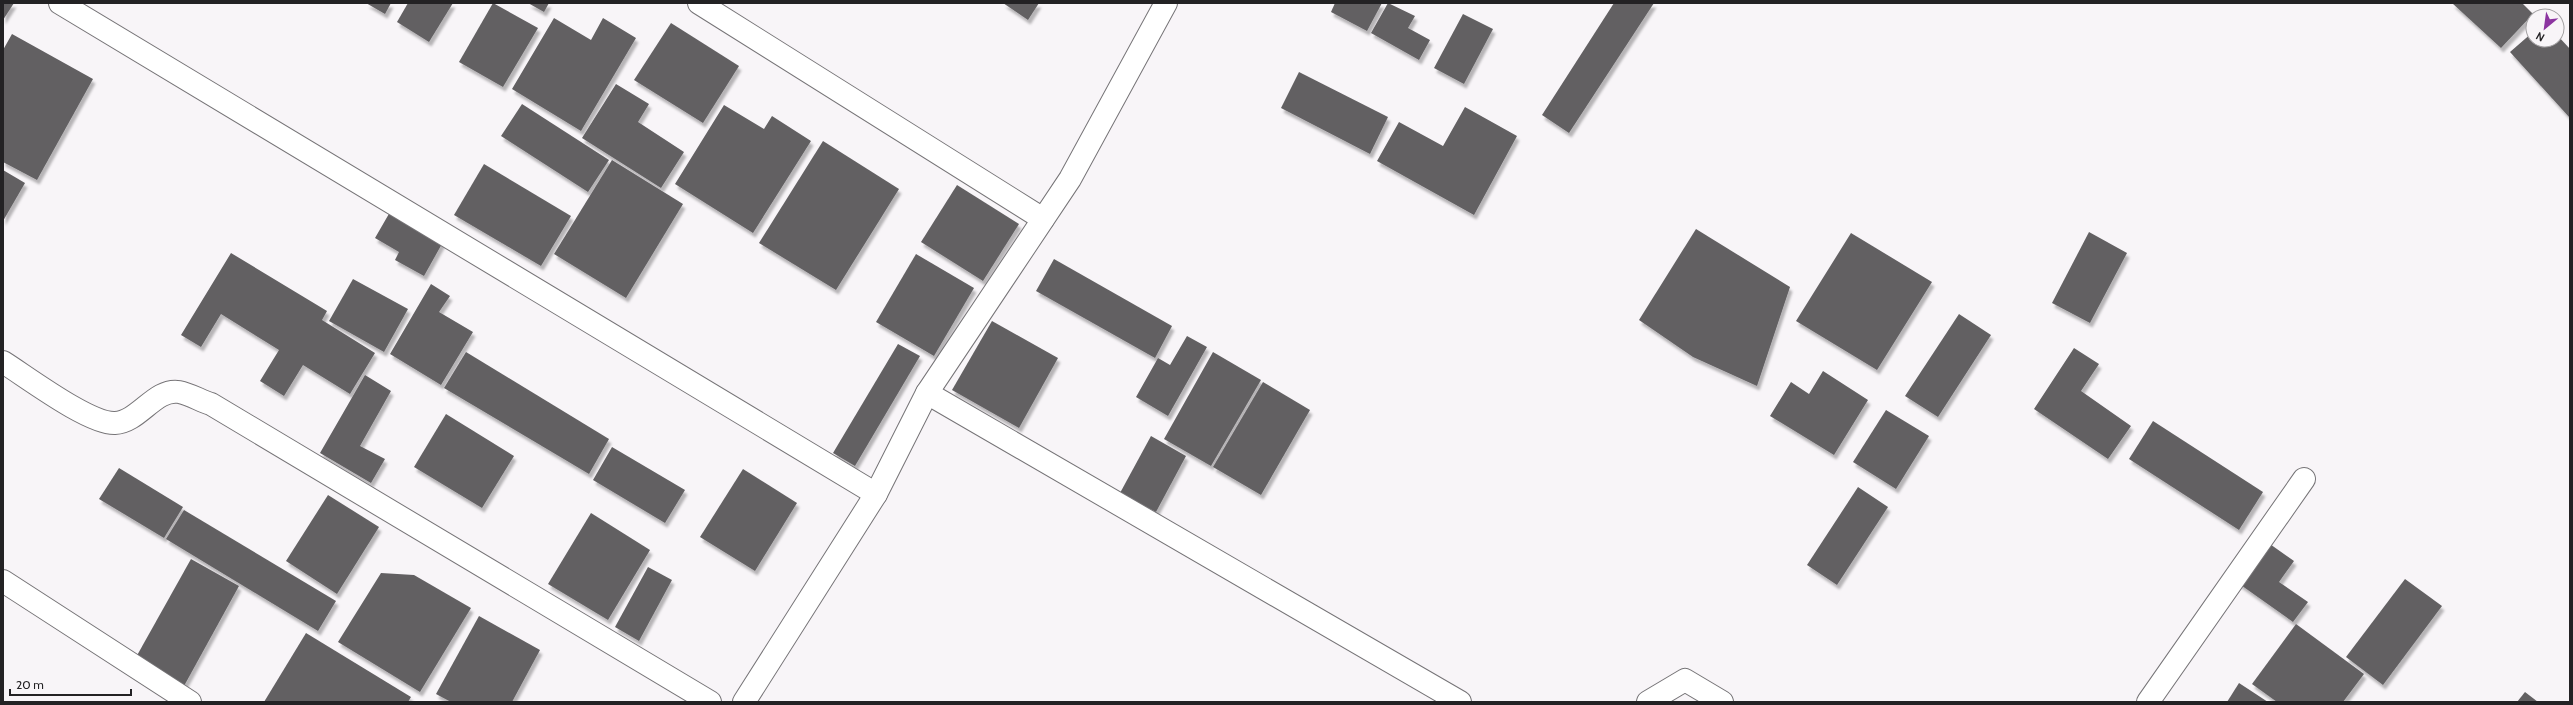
<svg xmlns="http://www.w3.org/2000/svg" width="2573" height="705" viewBox="0 0 2573 705" font-family="Cabin,sans-serif">
  <defs>
    <filter id="shadow"><feDropShadow dx="2.5" dy="4.5" stdDeviation="1" flood-color="#0004"/></filter>
  </defs>
  <rect width="100%" height="100%" fill="#f8f5f8"/>
  <g fill="#626062" filter="url(#shadow)">
    <polygon points="3,3 14,3 3,20"/>
    <polygon points="366,3 391,3 385,14"/>
    <polygon points="408,3 453,3 429,42 397,22"/>
    <polygon points="493,3 538,28 503,87 459,62"/>
    <polygon points="528,3 549,3 544,12"/>
    <polygon points="1003,3 1039,3 1028,20"/>
    <polygon points="1335,3 1382,3 1367,31 1331,12"/>
    <polygon points="1388,3 1415,16 1408,28 1430,40 1419,60 1371,33"/>
    <polygon points="1614,3 1654,3 1569,133 1542,115"/>
    <polygon points="2452,3 2522,3 2533,14 2501,48"/>
    <polygon points="1463,14 1493,29 1464,84 1434,68"/>
    <polygon points="554,18 591,40 603,18 636,38 581,131 512,89"/>
    <polygon points="671,23 739,66 703,123 634,80"/>
    <polygon points="2533,32 2533,40 2557,40 2557,35 2570,49 2570,118 2510,52"/>
    <polygon points="12,34 93,79 37,180 3,162 3,50"/>
    <polygon points="1299,72 1388,117 1370,154 1281,108"/>
    <polygon points="616,84 649,104 638,122 684,152 661,188 582,138"/>
    <polygon points="522,104 609,160 588,192 501,136"/>
    <polygon points="724,105 764,129 772,116 811,141 753,233 675,184"/>
    <polygon points="1465,107 1517,136 1474,215 1377,161 1399,122 1443,146"/>
    <polygon points="823,141 899,189 836,290 759,243"/>
    <polygon points="612,160 683,204 626,298 554,254"/>
    <polygon points="484,164 571,216 541,266 454,215"/>
    <polygon points="3,170 25,183 3,221"/>
    <polygon points="957,185 1019,224 983,281 921,242"/>
    <polygon points="390,212 443,242 424,276 395,260 399,252 375,238"/>
    <polygon points="1696,229 1790,287 1757,386 1693,357 1639,320"/>
    <polygon points="2089,232 2127,253 2090,323 2052,303"/>
    <polygon points="1851,233 1932,282 1877,370 1796,321"/>
    <polygon points="231,253 327,311 322,320 375,353 350,394 303,365 284,396 260,381 279,350 221,314 201,347 181,335"/>
    <polygon points="916,254 974,288 934,356 876,322"/>
    <polygon points="1054,259 1172,326 1155,358 1036,291"/>
    <polygon points="353,279 408,309 384,352 329,321"/>
    <polygon points="431,284 450,296 439,312 473,332 441,385 390,354"/>
    <polygon points="1959,314 1991,335 1938,417 1905,396"/>
    <polygon points="992,321 1058,358 1019,428 952,390"/>
    <polygon points="1187,336 1207,347 1168,416 1136,397 1158,358 1170,365"/>
    <polygon points="898,344 920,356 855,466 833,453"/>
    <polygon points="2074,348 2099,364 2081,391 2131,426 2108,459 2034,409"/>
    <polygon points="466,352 609,439 589,474 444,388"/>
    <polygon points="1213,352 1261,380 1211,466 1164,439"/>
    <polygon points="1823,371 1868,400 1834,455 1770,416 1791,382 1809,394"/>
    <polygon points="365,375 391,391 360,446 385,459 371,483 320,453"/>
    <polygon points="1263,382 1310,410 1261,495 1213,467"/>
    <polygon points="1886,410 1929,436 1896,489 1853,462"/>
    <polygon points="446,414 514,456 482,508 414,467"/>
    <polygon points="2153,421 2263,492 2239,530 2129,459"/>
    <polygon points="1151,436 1186,456 1156,512 1120,493"/>
    <polygon points="612,447 685,490 665,523 593,480"/>
    <polygon points="119,468 183,507 164,538 99,499"/>
    <polygon points="743,469 797,503 755,571 700,537"/>
    <polygon points="1858,487 1888,507 1837,585 1807,565"/>
    <polygon points="328,495 379,527 337,594 286,561"/>
    <polygon points="184,510 336,601 318,631 166,539"/>
    <polygon points="591,513 650,550 608,620 548,584"/>
    <polygon points="2267,542 2294,561 2279,582 2308,602 2293,622 2238,583"/>
    <polygon points="191,559 239,586 184,686 135,659"/>
    <polygon points="648,567 672,580 639,641 615,627"/>
    <polygon points="381,573 414,575 471,608 420,692 338,642"/>
    <polygon points="2405,579 2442,606 2383,685 2346,657"/>
    <polygon points="479,616 540,650 512,702 451,702 436,694"/>
    <polygon points="2296,624 2364,674 2343,702 2277,702 2252,684"/>
    <polygon points="306,633 411,697 408,702 264,702"/>
    <polygon points="2239,683 2268,702 2227,702"/>
    <polygon points="2525,692 2538,702 2517,702"/>
  </g>
  <g fill="none" stroke-linecap="round" stroke-linejoin="round">
    <defs>
      <g id="minor">
        <polyline points="60,3 876,494"/>
        <polyline points="699,3 1043,219"/>
        <path d="M3,362C27,377 89,424 115,423C139,422 155,388 179,392C190,394 201,401 211,404L710,702"/>
        <polyline points="927,393 1460,702"/>
        <polyline points="3,581 190,702"/>
        <polyline points="744,702 876,494 927,393 1070,179 1166,3"/>
        <polyline points="1648,702 1685,680 1722,702"/>
        <polyline points="2148,702 2304,479"/>
      </g>
    </defs>
    <use href="#minor" stroke="#767477" stroke-width="24"/>
    <use href="#minor" stroke="#fff" stroke-width="22"/>
  </g>
  <rect width="2573" height="705" fill="none" stroke="#232224" stroke-width="8"/>
  <g transform="translate(2545 28) rotate(209)"><circle r="19" fill="#f8f5f8" stroke="#a3a1a3"/>
  <path d="M0-3L7 15L0 10L-7 15Z" fill="#8c34a0"/>
  <text y="-6" font-size="11" font-weight="bold" text-anchor="middle" fill="#232224">N</text>
  </g>
  <path d="M10 689v6h121v-6" fill="none" stroke="#232224" stroke-width="2"/>
  <text x="16" y="689" font-size="12" fill="#232224" stroke="#f8f5f8" stroke-width="3" paint-order="stroke">20 m</text>
</svg>
